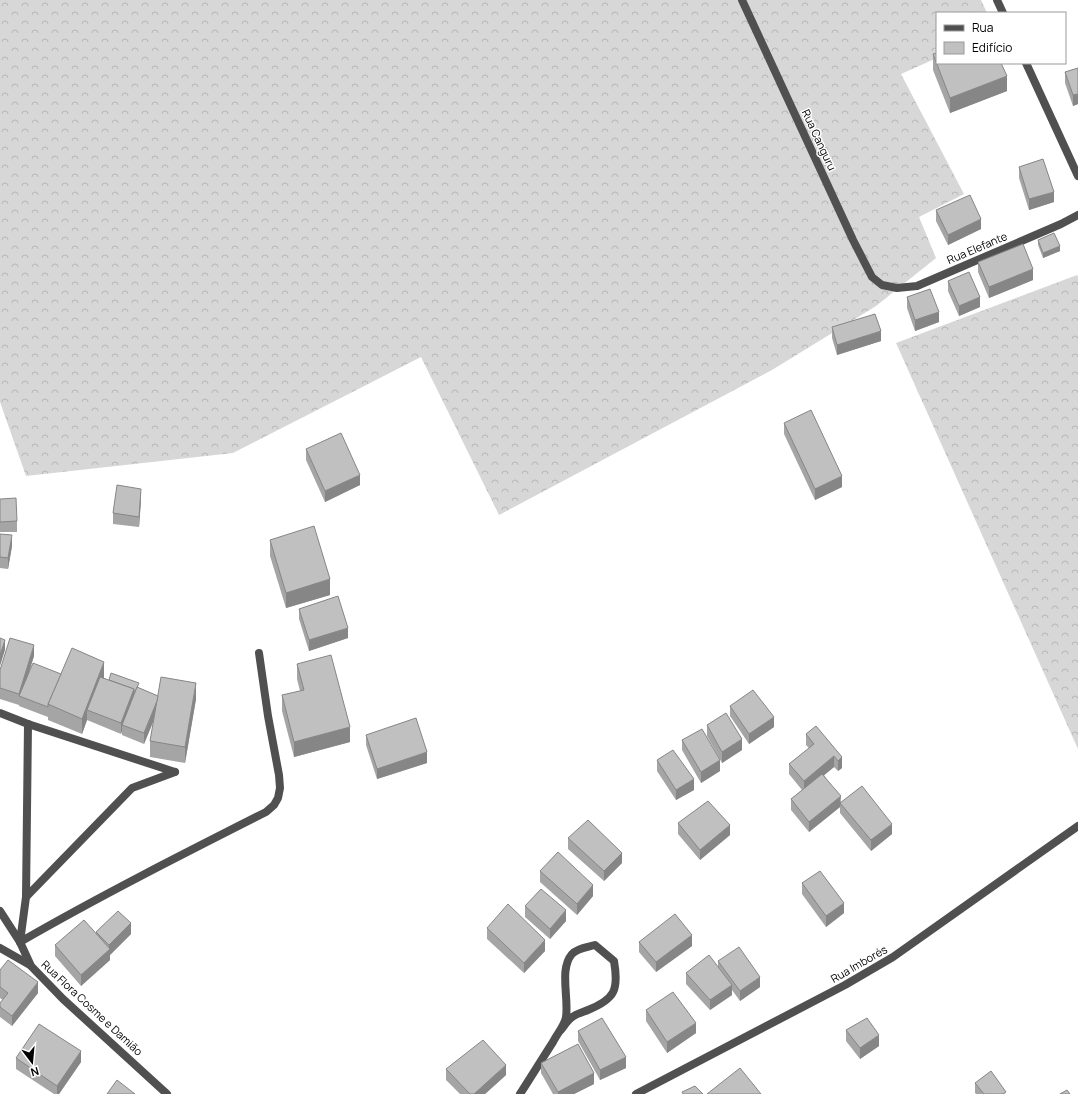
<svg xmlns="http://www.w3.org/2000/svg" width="1078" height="1094" viewBox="0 0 1078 1094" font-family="Manrope,sans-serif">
  <defs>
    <pattern id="forest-crowns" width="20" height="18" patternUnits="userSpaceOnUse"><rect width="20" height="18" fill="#d7d7d7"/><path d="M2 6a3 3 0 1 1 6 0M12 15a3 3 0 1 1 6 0" fill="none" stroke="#b7b7b7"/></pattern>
  </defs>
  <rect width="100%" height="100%" fill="#fff"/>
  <g fill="url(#forest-crowns)">
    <polygon points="0,0 981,0 987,13 937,13 937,58 901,74 964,194 919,217 936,258 876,306 772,370 499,515 421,357 233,453 26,476 0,402"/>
    <polygon points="1077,275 1078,277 1078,749 896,343"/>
  </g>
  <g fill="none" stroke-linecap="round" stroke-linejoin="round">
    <g stroke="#505050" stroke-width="8">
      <polyline points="742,0 853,240 872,277 882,285 897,288 917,286 1061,224 1078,215"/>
      <polyline points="997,0 1003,13"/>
      <polyline points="1026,63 1078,176"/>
      <polyline points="0,713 28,724 175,772"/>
      <polyline points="26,897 28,724"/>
      <polyline points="0,911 20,942 31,966 63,999 167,1094"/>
      <path d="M20,942C100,896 183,854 266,812L274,805L278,798L280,788L279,775L268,716L259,653"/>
      <polyline points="20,942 26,897 132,788 175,772"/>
      <polyline points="0,948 30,965"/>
      <path d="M520,1094C531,1077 542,1059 553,1042C557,1034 565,1025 566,1017C569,998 559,969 572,954C577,948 588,947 595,945L614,961C619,990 615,999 588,1010C583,1012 575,1014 571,1018C566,1022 563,1028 559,1032"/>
      <polyline points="636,1094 845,985 893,957 1078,826"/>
    </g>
  </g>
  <g fill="#a5a5a5">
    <polygon points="933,54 1007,91 950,113 933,70"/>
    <polygon points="1078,68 1078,104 1073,106 1065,83 1065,72"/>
    <polygon points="1019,167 1054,202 1029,210 1019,178"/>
    <polygon points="936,210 981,229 948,245 936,221"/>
    <polygon points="1038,240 1060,251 1043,258 1038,245"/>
    <polygon points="978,262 1033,280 989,298 978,272"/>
    <polygon points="948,281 980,307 959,316 948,291"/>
    <polygon points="907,297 939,322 915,331 907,308"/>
    <polygon points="832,327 881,341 837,355 832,338"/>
    <polygon points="784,423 842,487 815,500 784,434"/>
    <polygon points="306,449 360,485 325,502 306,460"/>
    <polygon points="0,499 17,521 17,532 0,532"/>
    <polygon points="141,500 139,527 113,524 113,513"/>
    <polygon points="0,534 12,546 8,569 0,568"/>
    <polygon points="270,540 330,595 286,608 270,556"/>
    <polygon points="299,609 348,638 309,651 299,619"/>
    <polygon points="34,656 28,675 61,674 104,678 109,680 139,688 158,696 196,699 185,763 150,757 150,741 154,720 144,744 122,735 122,731 121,734 87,720 82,734 48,720 48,717 19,706 19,703 19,705 0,699 0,670"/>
    <polygon points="297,664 350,742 294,757 282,711 282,695 300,691 297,679"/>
    <polygon points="730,706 774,727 749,744 730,716"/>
    <polygon points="707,725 742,750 722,763 707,736"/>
    <polygon points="816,726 842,768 838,771 834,767 824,775 841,802 892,834 871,851 840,813 840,807 809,832 791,810 791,799 802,790 789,774 789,764 809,748 806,745 806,734"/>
    <polygon points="366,735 427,763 377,779 366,745"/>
    <polygon points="682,740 720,771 701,783 682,750"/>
    <polygon points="657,760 694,790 676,800 657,771"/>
    <polygon points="678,823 730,835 700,860 678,834"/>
    <polygon points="568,838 622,863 604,881 568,849"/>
    <polygon points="540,871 593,896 577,915 540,882"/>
    <polygon points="802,883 844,913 826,927 802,894"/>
    <polygon points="525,906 566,921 550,939 525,917"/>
    <polygon points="487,928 545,951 524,973 487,939"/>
    <polygon points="96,932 131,934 110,955 110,960 81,986 55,956 55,945 96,934"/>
    <polygon points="639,942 692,946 656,972 639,952"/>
    <polygon points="718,961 760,987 740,1001 732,990 732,995 710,1010 686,984 686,973 718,968"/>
    <polygon points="0,970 38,993 12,1026 0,1017 0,1003 3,1000 0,998"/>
    <polygon points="646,1010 696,1033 667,1053 646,1021"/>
    <polygon points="846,1030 879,1046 860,1059 846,1041"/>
    <polygon points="578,1031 626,1068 600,1080 578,1041"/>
    <polygon points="16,1058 81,1062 59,1094 54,1094 16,1069"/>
    <polygon points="541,1063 594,1084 574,1094 553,1094 541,1073"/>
    <polygon points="446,1069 506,1075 485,1094 460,1094 446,1080"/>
    <polygon points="975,1083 1006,1094 976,1094 975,1093"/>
  </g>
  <g fill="#868686">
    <polygon points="1007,76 1007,91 950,113 950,98"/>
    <polygon points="1078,94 1078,104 1073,106 1073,95"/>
    <polygon points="1054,192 1054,202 1029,210 1029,199"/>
    <polygon points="981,219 981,229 948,245 948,235"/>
    <polygon points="1060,246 1060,251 1043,258 1043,253"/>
    <polygon points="1033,269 1033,280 989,298 989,287"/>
    <polygon points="980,297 980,307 959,316 959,306"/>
    <polygon points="939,312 939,322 915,331 915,320"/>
    <polygon points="881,331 881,341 837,355 837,345"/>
    <polygon points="360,475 360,485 325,502 325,491"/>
    <polygon points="842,476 842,487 815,500 815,489"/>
    <polygon points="141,489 141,500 139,527 139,517"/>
    <polygon points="12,535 12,546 8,569 8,558"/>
    <polygon points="330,579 330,595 286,608 286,593"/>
    <polygon points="348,628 348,638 309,651 309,640"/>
    <polygon points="5,640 5,650 0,666 0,655"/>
    <polygon points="34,645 34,656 21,697 19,696 19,705 19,694"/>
    <polygon points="104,662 104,678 91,712 87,710 87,720 82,734 82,719"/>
    <polygon points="196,683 196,699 185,763 185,747"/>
    <polygon points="134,689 134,700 122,725 122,731 121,734 121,723"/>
    <polygon points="159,696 159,707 144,744 144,733"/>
    <polygon points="774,717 774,727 749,744 749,734"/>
    <polygon points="350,727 350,742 294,757 294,742"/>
    <polygon points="742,739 742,750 722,763 722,752"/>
    <polygon points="427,752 427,763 377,779 377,769"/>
    <polygon points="834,756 834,767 804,792 804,781"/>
    <polygon points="842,757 842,768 838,771 838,761"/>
    <polygon points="720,760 720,771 701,783 701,772"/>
    <polygon points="694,779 694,790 676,800 676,790"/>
    <polygon points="841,796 840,807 809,832 809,822"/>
    <polygon points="892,824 892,834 871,851 871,840"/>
    <polygon points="730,825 730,835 700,860 700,850"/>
    <polygon points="622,853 622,863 604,881 604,871"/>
    <polygon points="593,885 593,896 577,915 577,904"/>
    <polygon points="844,903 844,913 826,927 826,916"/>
    <polygon points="566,910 566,921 550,939 550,929"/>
    <polygon points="131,923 131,934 110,955 110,960 81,986 81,975 109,950 109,945"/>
    <polygon points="692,935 692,946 656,972 656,962"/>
    <polygon points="545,940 545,951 524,973 524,963"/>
    <polygon points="760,977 760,987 740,1001 740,991"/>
    <polygon points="38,982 38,993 12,1026 12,1016"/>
    <polygon points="732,985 732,995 710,1010 710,1000"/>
    <polygon points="696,1023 696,1033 667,1053 667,1042"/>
    <polygon points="879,1035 879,1046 860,1059 860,1048"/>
    <polygon points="81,1051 81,1062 59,1094 57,1094 57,1086"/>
    <polygon points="626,1057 626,1068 600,1080 600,1070"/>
    <polygon points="506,1065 506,1075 485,1094 474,1094"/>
    <polygon points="594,1073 594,1084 574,1094 558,1094 558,1092"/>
  </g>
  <g fill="#c0c0c0" stroke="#868686">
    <polygon points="937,53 937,63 1001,63 1007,76 950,98 933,54"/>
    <polygon points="1078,68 1078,94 1073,95 1065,72"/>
    <polygon points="1043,159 1054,192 1029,199 1019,167"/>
    <polygon points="970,195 981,219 948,235 936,210"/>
    <polygon points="1054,233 1060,246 1043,253 1038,240"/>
    <polygon points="1023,244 1033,269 989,287 978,262"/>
    <polygon points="969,272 980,297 959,306 948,281"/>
    <polygon points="930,289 939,312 915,320 907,297"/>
    <polygon points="875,314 881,331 837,345 832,327"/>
    <polygon points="811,410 842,476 815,489 784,423"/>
    <polygon points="341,433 360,475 325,491 306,449"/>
    <polygon points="117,485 141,489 139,517 113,513"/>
    <polygon points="16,498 17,521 0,522 0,499"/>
    <polygon points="314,526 330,579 286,593 270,540"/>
    <polygon points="0,534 12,535 8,558 0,557"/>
    <polygon points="338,596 348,628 309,640 299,609"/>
    <polygon points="0,638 5,640 0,655"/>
    <polygon points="10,638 34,645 19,694 0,688 0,670"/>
    <polygon points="72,648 104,662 82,719 48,704"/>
    <polygon points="331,655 350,727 294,742 282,695 304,690 297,664"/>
    <polygon points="33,663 61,674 48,704 48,707 19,696"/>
    <polygon points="111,673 139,683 135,692 134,692 134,689 109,680"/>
    <polygon points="100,677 134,689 121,723 87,710"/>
    <polygon points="161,677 196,683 185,747 150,741"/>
    <polygon points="137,687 158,696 157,701 144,733 122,725"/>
    <polygon points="753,690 774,717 749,734 730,706"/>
    <polygon points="726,713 742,739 722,752 707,725"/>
    <polygon points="416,718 427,752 377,769 366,735"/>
    <polygon points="816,726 842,757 838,761 834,756 804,781 789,764 814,744 806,734"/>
    <polygon points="702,729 720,760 701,772 682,740"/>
    <polygon points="673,750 694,779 676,790 657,760"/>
    <polygon points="822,774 841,796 809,822 791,799"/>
    <polygon points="862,786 892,824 871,840 840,803"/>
    <polygon points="708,801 730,825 700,850 678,823"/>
    <polygon points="588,820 622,853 604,871 568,838"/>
    <polygon points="558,852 593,885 577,904 540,871"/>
    <polygon points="820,871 844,903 826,916 802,883"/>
    <polygon points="541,889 566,910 550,929 525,906"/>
    <polygon points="508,904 545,940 524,963 487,928"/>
    <polygon points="118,911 131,923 109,945 96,932"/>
    <polygon points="675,914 692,935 656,962 639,942"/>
    <polygon points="84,920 110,949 81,975 55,945"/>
    <polygon points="739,947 760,977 740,991 718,961"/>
    <polygon points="709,955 732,985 710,1000 686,973"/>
    <polygon points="8,960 38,982 12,1016 0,1007 0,1003 8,993 0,987 0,970"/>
    <polygon points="673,992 696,1023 667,1042 646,1010"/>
    <polygon points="602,1018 626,1057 600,1070 578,1031"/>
    <polygon points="867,1018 879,1035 860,1048 846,1030"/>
    <polygon points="39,1024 81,1051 57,1086 16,1058"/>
    <polygon points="483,1040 506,1065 474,1094 470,1094 446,1069"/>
    <polygon points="578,1044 594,1073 558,1092 541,1063"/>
    <polygon points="740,1068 761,1094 707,1094"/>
    <polygon points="991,1071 1006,1092 1003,1094 984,1094 975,1083"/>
    <polygon points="117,1080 135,1094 107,1094"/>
    <polygon points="695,1086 703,1094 683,1094 682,1092"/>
    <polygon points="1067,1090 1070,1094 1060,1094"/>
  </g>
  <g text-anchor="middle" stroke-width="3" stroke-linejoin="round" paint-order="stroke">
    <g font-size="11" fill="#000" stroke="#fff">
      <text transform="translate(819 140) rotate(65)" y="4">Rua Canguru</text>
      <text transform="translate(977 248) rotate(-23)" y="4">Rua Elefante</text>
      <text transform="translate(859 964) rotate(-30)" y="4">Rua Imborés</text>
      <text transform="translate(92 1008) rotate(43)" y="4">Rua Flora Cosme e Damião</text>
    </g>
  </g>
  <rect x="936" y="12" width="130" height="52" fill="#ffffff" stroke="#999999"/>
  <rect x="944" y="25" width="20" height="6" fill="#505050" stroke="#999999"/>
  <text x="972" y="32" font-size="12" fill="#000000">Rua</text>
  <rect x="944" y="42" width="20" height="12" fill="#c0c0c0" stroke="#999999"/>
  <text x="972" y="52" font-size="12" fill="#000000">Edifício</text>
  <g transform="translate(32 1062) rotate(164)" stroke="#ffffff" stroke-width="3" paint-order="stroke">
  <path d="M0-3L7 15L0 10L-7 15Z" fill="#000000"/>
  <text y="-6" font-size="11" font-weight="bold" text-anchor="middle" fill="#000000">N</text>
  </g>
</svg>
